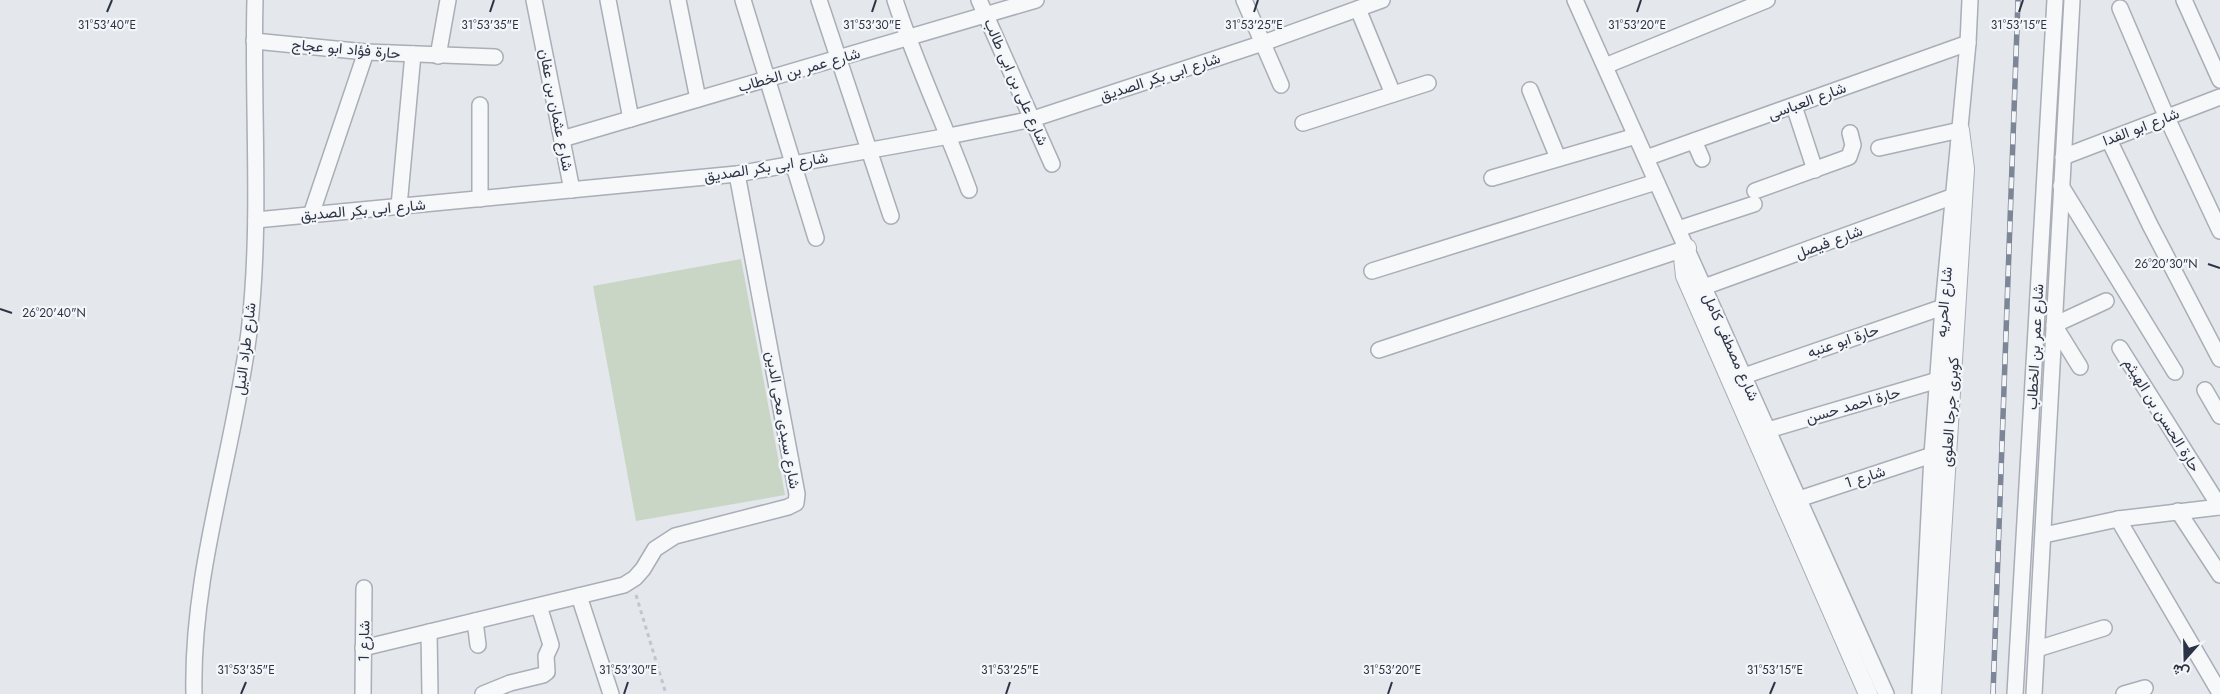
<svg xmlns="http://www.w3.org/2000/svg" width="2220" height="694" viewBox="0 0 2220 694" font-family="Jost,Vazirmatn,sans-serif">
  <rect width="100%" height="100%" fill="#e4e7ec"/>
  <polygon fill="#c9d6c5" points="741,259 785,495 636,521 593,286"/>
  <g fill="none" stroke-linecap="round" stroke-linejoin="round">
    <defs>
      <g id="minor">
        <polyline points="534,0 572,190"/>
        <polyline points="608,0 631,119"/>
        <polyline points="678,0 698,99"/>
        <polyline points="743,0 816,238"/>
        <polyline points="819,0 891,216"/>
        <path d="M895,0C916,65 946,127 969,190"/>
        <polyline points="979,0 1052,164"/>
        <polyline points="1244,0 1281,85"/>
        <polyline points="1575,0 1886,694"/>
        <polyline points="2184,0 2220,80"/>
        <polyline points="2120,8 2167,118 2220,231"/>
        <polyline points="1358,9 1393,94"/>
        <polyline points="254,41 366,52 495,57"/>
        <polyline points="438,56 448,0"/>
        <polyline points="1605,66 1767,0"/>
        <polyline points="1530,90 1558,158"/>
        <polyline points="1794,106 1815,170"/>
        <polyline points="1303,123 1428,83"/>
        <polyline points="562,139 1036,0"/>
        <polyline points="2109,140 2150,225 2220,359"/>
        <polyline points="1694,141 1702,159"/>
        <polyline points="1879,148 1960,130"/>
        <polyline points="2063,157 2220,97"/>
        <polyline points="1646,158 1968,43"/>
        <polyline points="1492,178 1636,136"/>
        <polyline points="2061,186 2175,372"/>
        <polyline points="1755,191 1849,157 1853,145 1850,133"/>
        <polyline points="480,199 480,105"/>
        <polyline points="399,206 413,54"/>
        <polyline points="311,215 366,52"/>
        <polyline points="256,220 737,174 949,136 1033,119 1263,43 1382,0"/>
        <polyline points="1678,229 1754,204"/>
        <polyline points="1372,271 1656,182"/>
        <polyline points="1704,287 1954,196"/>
        <polyline points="2120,348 2220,507"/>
        <polyline points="1379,350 1687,248"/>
        <polyline points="2080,367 2054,325 2106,301"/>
        <polyline points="1744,376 1943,307"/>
        <polyline points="2205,390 2220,416"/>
        <polyline points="1768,430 1938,380"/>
        <polyline points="1799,499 1932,455"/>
        <polyline points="2178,511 2220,575"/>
        <polyline points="2118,519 2220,693"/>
        <polyline points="2044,535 2118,519 2220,507"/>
        <polyline points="579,596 611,694"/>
        <polyline points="475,621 478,645"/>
        <polyline points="429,632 430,694"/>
        <polyline points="363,648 624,585 635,578 643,569 655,549 675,536 788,507 796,503 797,494 737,174"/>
        <polyline points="2037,649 2104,628"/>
        <path d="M194,694C191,571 234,453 249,332C262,222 252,110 255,0"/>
        <polyline points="363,694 364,588"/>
        <polyline points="483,694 510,683 543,675 547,672 546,656 551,645 539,606"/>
        <polyline points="1920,694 1932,455 1943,307 1968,43 1970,0"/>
        <polyline points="2015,694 2055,0"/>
        <polyline points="2034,694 2072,0"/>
        <polyline points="2124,694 2145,688"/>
      </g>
      <g id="tertiary">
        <polyline points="1687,248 1683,257 1685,276 1868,694"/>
        <polyline points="1932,694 1965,169 1960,130"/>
      </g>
    </defs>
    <use href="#minor" stroke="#a9aeb7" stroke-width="18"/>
    <use href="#tertiary" stroke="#a9aeb7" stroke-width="20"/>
    <polyline stroke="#c2c5cb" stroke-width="3" stroke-dasharray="4 4" stroke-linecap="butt" points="636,595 666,694"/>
    <use href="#minor" stroke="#f7f8fa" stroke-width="15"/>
    <use href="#tertiary" stroke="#f7f8fa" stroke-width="18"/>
    <defs>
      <polyline id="rail" points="1993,694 2018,0"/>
    </defs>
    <use href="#rail" stroke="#7d8696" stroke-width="5.5"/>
    <use href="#rail" stroke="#f4f6f9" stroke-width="4" stroke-dasharray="11" stroke-linecap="butt"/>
  </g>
  <path fill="none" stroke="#2b3445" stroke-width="2" d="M107,12L112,0M490,12L494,0M872,12L876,0M1254,12L1258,0M1637,12L1641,0M2019,12L2023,0M2208,264L2220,268M0,309L12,313M241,694L246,682M624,694L628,682M1006,694L1010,682M1388,694L1392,682M1770,694L1775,682"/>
  <g text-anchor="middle" stroke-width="4.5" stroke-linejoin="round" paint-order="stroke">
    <g font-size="15" fill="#2b3445" stroke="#f4f6f9">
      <text transform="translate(346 49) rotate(5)" y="5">حارة فؤاد ابو عجاج</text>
      <text transform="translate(799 70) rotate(-16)" y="5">شارع عمر بن الخطاب</text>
      <text transform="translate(1160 77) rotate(-18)" y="5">شارع ابى بكر الصديق</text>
      <text transform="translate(1016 82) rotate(66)" y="5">شارع على بن ابى طالب</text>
      <text transform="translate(1807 101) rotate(-20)" y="5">شارع العباسى</text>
      <text transform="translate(556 110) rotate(79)" y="5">شارع عثمان بن عفان</text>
      <text transform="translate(2141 127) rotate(-21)" y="5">شارع ابو الفدا</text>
      <text transform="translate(766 167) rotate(-9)" y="5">شارع ابى بكر الصديق</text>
      <text transform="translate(363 210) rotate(-5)" y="5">شارع ابى بكر الصديق</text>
      <text transform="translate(1829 242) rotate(-20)" y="5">شارع فيصل</text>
      <text transform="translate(1944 302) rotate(-85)" y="5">شارع الحريه</text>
      <text transform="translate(1843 341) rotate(-19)" y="5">حارة ابو عنبه</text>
      <text transform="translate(1731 347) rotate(66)" y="5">شارع مصطفى كامل</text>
      <text transform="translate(2035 347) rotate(-87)" y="5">شارع عمر بن الخطاب</text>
      <text transform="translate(245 349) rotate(-83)" y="5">شارع طراد النيل</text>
      <text transform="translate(1853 405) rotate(-16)" y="5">حارة احمد حسن</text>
      <text transform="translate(1950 412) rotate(-86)" y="5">كوبرى جرجا العلوى</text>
      <text transform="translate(2162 415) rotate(58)" y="5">حارة الحسن بن الهيثم</text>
      <text transform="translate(783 420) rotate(80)" y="5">شارع سيدى محى الدين</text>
      <text transform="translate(1865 477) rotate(-18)" y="5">شارع 1</text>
      <text transform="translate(364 641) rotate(-89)" y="5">شارع 1</text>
    </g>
  </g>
  <g font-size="12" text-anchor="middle" fill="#2b3445" stroke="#f4f6f9" stroke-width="4.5" stroke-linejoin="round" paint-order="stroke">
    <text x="107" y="29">31°53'40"E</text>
    <text x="490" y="29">31°53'35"E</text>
    <text x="872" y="29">31°53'30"E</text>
    <text x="1254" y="29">31°53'25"E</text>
    <text x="1637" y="29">31°53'20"E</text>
    <text x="2019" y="29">31°53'15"E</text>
    <text x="2166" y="268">26°20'30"N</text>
    <text x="54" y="317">26°20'40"N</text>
    <text x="246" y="674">31°53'35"E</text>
    <text x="628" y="674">31°53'30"E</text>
    <text x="1010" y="674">31°53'25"E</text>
    <text x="1392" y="674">31°53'20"E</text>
    <text x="1775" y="674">31°53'15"E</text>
  </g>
  <g transform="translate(2185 659) rotate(200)" stroke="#f4f6f9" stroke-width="4" paint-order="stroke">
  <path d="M0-4L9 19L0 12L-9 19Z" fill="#2b3445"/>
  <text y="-8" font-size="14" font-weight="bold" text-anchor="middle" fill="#2b3445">ش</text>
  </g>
</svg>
